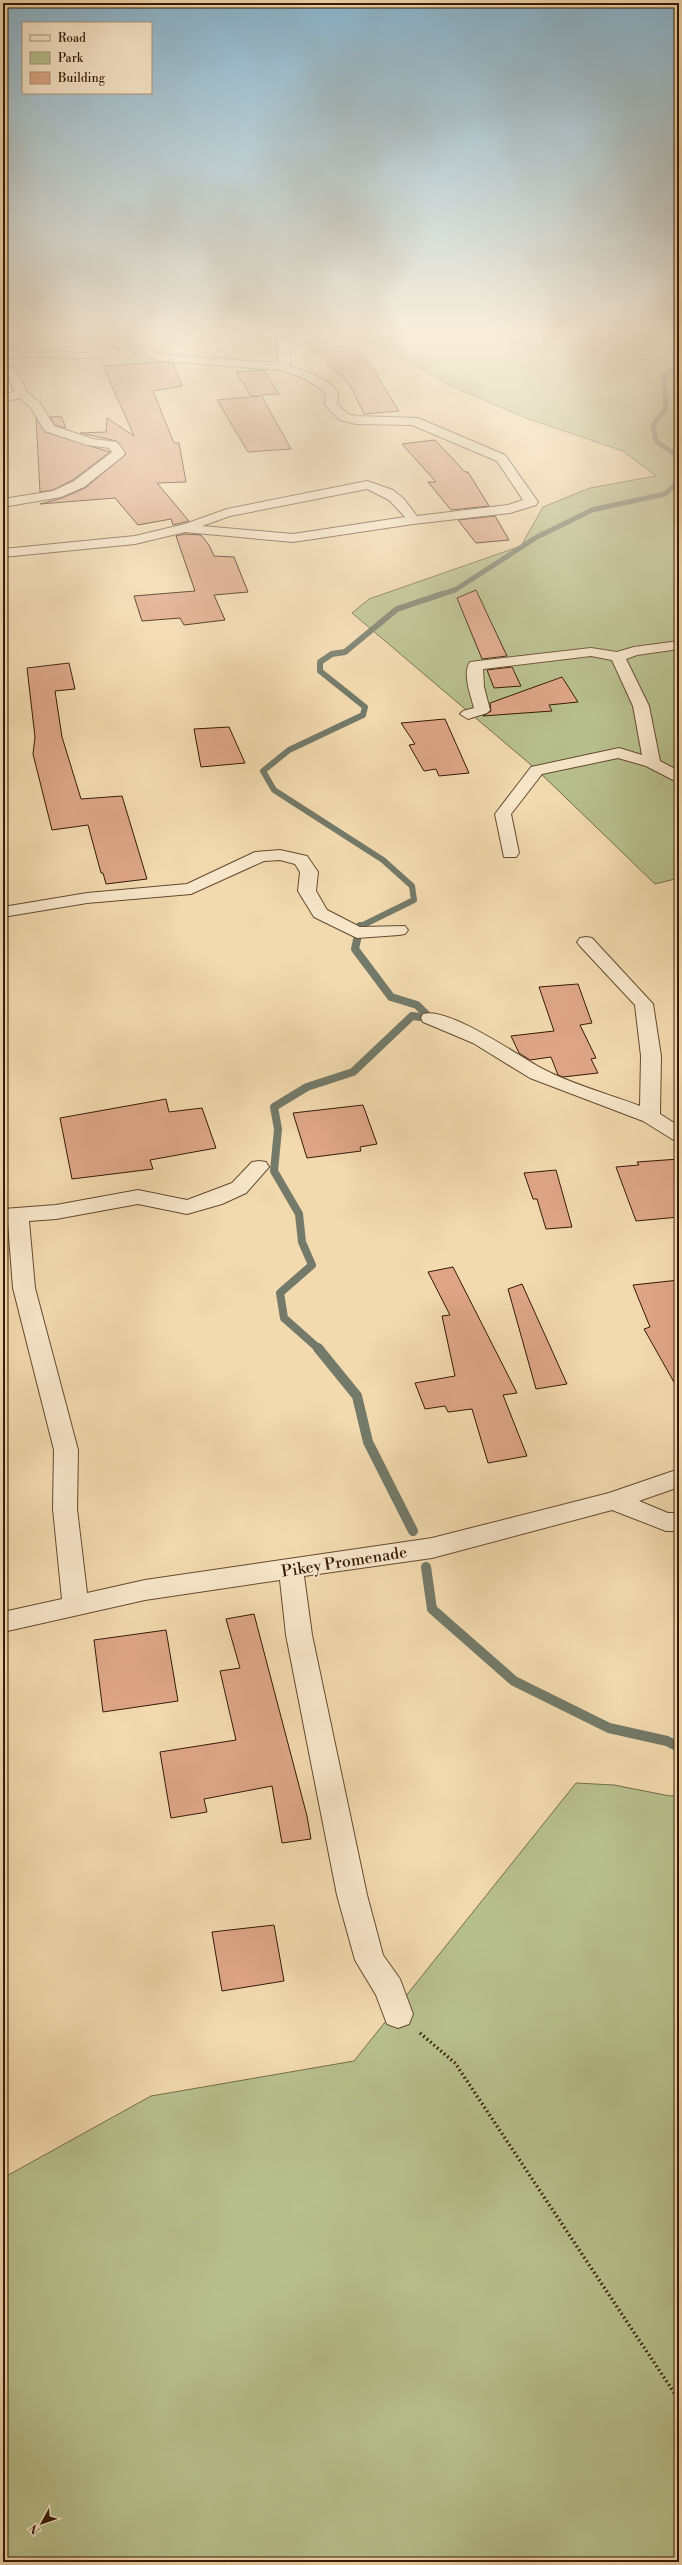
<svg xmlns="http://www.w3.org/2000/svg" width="682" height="2565" viewBox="0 0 682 2565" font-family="'Libre Bodoni',serif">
  <rect width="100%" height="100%" fill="#f2d9ae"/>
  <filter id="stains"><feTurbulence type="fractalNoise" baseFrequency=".005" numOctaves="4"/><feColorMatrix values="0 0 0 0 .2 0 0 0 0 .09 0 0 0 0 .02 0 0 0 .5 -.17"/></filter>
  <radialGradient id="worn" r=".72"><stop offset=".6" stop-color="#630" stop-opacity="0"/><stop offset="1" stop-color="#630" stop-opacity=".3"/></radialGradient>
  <g fill="#b7c08d" stroke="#766d48">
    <polygon points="338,333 679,333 679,878 655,884 537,770 352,613 369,599 521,546 543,507 590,488 656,476 623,451 526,418 453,387 404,359"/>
    <polygon points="576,1783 614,1785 670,1796 679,1795 679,2562 3,2562 3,2178 151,2096 354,2061"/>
  </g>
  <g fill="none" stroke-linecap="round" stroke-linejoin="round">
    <g stroke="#737a69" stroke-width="5">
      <polyline points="679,366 664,375 666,408 653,425 656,441 679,457"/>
      <polyline points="439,595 455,590 537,537 592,510 665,494 679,481"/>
    </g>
    <polyline stroke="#737a69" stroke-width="6" points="359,927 414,900 412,886 383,860 274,790 263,771 289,750 363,715 365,707 320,671 320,662 332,654 345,652 397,609 442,594"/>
    <polyline stroke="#737a69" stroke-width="8" points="319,1349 284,1318 280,1293 312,1265 302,1242 299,1214 274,1171 278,1129 274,1107 307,1087 353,1072 412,1016 430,1018 417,1005 391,997 355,949 360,926"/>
    <g stroke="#737a69" stroke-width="10">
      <polyline points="318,1348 357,1396 368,1442 413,1531"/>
      <polyline points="426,1567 432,1609 514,1681 609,1728 667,1741 679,1747"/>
    </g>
  </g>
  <g fill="#dea687" stroke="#361a04">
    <polygon points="356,346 373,369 399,411 364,414 349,384 314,349"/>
    <polygon points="159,362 173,363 182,386 153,391 174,443 179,443 186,482 157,483 189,521 173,525 171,519 138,525 115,498 40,504 62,498 85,488 126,454 117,441 80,433 106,432 107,418 134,436 103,366"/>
    <polygon points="264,370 279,394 261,395 291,449 248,452 217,400 260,396 251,396 236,372"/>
    <polygon points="61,416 66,428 55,425 50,417"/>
    <polygon points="36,418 45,432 110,452 73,480 53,490 40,492"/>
    <polygon points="435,440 465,472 468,472 489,506 451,510 428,482 436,482 402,444"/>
    <polygon points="495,516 509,540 476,543 458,520"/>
    <polygon points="185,534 201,535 209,545 214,556 234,557 248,592 214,595 225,620 184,625 180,618 142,621 134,596 195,591 176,536"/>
    <polygon points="476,590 507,656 482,659 457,598"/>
    <polygon points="69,663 75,689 55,691 62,737 81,799 122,796 147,879 106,884 103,873 101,873 88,825 52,830 33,754 35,737 27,668"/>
    <polygon points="512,667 521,686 494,688 487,670"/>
    <polygon points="562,677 578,702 549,705 552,711 483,716 491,711 490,703"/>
    <polygon points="445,719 469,773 439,776 436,769 424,771 409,745 415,744 401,723"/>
    <polygon points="229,727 245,763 201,767 194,729"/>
    <polygon points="578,984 592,1023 580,1025 596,1058 591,1059 598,1073 563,1077 558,1075 551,1057 530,1060 519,1053 511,1036 554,1031 539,987"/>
    <polygon points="166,1099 169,1112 202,1108 216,1148 150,1160 153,1169 72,1179 60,1118"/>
    <polygon points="363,1105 377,1144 360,1147 361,1151 307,1158 293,1113"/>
    <polygon points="679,1159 679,1217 636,1221 616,1167 639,1165 637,1162"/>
    <polygon points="556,1170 572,1227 546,1229 537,1199 533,1199 524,1173"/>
    <polygon points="453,1267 517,1393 503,1395 527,1456 488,1463 472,1409 448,1412 445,1406 425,1409 415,1383 455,1376 442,1316 450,1315 428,1272"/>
    <polygon points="679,1280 679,1391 644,1329 650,1327 633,1285"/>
    <polygon points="522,1284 567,1384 536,1389 508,1289"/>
    <polygon points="254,1614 307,1816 311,1839 282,1843 272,1786 204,1799 207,1812 171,1818 160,1752 236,1740 220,1671 240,1668 226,1619"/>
    <polygon points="166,1630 178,1701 103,1712 94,1640"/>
    <polygon points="274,1925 284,1981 222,1991 212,1932"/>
  </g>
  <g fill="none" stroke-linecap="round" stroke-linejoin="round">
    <defs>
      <g id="minor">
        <path d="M48,333H75L130,343L164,355L278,363L276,333H287L291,363L289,366C306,371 327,377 338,393L337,404L348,414L356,416L418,418L505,455L538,502L536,505L510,513L413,524L293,542L185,532L135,544L3,557V549L135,536L185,524L227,509L367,481L393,490L404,499L417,516L508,505L523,500L497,461L412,425L356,424L340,420L325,405L326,394C313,381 297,375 280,370L164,361L149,358L127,349L53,336ZM367,489L389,500L405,517L293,534L202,526L230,516Z"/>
        <path d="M115,349L119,350V354C80,364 41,351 3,360V353L17,350L85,353Z"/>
        <polygon points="3,364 16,370 27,392 40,403 54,426 93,439 117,442 125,453 123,456 84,487 61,497 3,507 3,499 53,491 74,481 112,452 109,448 87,445 45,431 31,408 20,398 3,402 3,394 15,392 7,374 3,372"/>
        <path d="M679,641V649L637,655L626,659L649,706L660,761L679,771V783L646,766L618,758L542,774L511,814L519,853L516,857H504L495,814L531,767L619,748L642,755L633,706L612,660L591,656L483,669L484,687L490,710L487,713L468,719L460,714L463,711L474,708C471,696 462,673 470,662L591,648L617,652L634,647Z"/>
        <polygon points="280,850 307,856 318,872 316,891 327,910 360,927 405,926 408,930 405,934 399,935 357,938 314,917 298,891 300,872 295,864 280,860 264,861 191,894 87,903 3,917 3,907 87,893 187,884 255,852"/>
        <path d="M586,937L592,938L653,1004L661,1056L660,1114L679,1126V1141L672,1139L643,1121L530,1078L473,1043L423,1022L421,1018L423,1014C450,1007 518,1056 543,1069C573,1085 609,1094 640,1106L641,1056L635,1005L580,946L577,942L580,938Z"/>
        <polygon points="259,1161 266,1162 269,1167 246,1193 222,1204 187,1214 138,1204 56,1219 29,1221 35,1288 78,1450 77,1509 87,1593 145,1580 432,1538 609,1493 679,1469 679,1487 639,1501 668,1513 679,1513 679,1531 666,1531 612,1510 432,1558 304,1576 312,1635 367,1895 383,1955 400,1979 413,2014 409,2024 398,2028 387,2024 376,1995 355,1960 337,1895 286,1635 280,1580 145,1600 3,1632 3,1612 62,1599 53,1509 54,1450 13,1288 8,1223 3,1223 3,1209 56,1205 138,1190 187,1200 232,1183 252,1162"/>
      </g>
    </defs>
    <use href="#minor" stroke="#654a2e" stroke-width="2"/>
    <polyline stroke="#361a04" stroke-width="1.5" stroke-dasharray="0.5 1" stroke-linecap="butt" points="439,333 582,350 679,365"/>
    <polyline stroke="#361a04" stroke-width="3.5" stroke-dasharray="1.5 3" stroke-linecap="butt" points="420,2033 455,2063 679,2400"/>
    <use href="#minor" fill="#f7e6ca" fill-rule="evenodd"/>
  </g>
  <linearGradient id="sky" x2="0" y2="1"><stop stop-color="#89b6d0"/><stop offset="0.48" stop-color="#f9eedb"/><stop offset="1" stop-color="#f9eedb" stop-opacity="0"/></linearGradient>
  <rect width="682" height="693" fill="url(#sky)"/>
  <g text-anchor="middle" stroke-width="3.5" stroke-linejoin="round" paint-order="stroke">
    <g font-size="16" fill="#361a04" stroke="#f7e6ca">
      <text transform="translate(344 1561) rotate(-9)" y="6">Pikey Promenade</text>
    </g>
  </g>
  <rect width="682" height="2565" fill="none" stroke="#f2d9ae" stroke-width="16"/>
  <rect x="4" y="4" width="674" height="2557" fill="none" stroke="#361a04" stroke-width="2"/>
  <rect x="8" y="8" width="666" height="2549" fill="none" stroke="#361a04"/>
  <rect x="22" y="22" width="130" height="72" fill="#f7e6ca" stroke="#aa947b"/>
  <rect x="30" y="35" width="20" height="6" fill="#f7e6ca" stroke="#aa947b"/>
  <text x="58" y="42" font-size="12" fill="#361a04">Road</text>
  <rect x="30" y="52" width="20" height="12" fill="#b7c08d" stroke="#aa947b"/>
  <text x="58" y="62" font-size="12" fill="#361a04">Park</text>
  <rect x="30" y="72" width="20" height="12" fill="#dea687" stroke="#aa947b"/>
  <text x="58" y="82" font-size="12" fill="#361a04">Building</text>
  <g transform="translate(42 2523) rotate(230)" stroke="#f7e6ca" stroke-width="3" paint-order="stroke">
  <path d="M0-3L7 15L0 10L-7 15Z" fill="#361a04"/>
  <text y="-6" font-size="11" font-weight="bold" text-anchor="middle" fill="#361a04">N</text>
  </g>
  <rect width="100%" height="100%" filter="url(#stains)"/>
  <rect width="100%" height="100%" fill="url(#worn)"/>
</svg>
